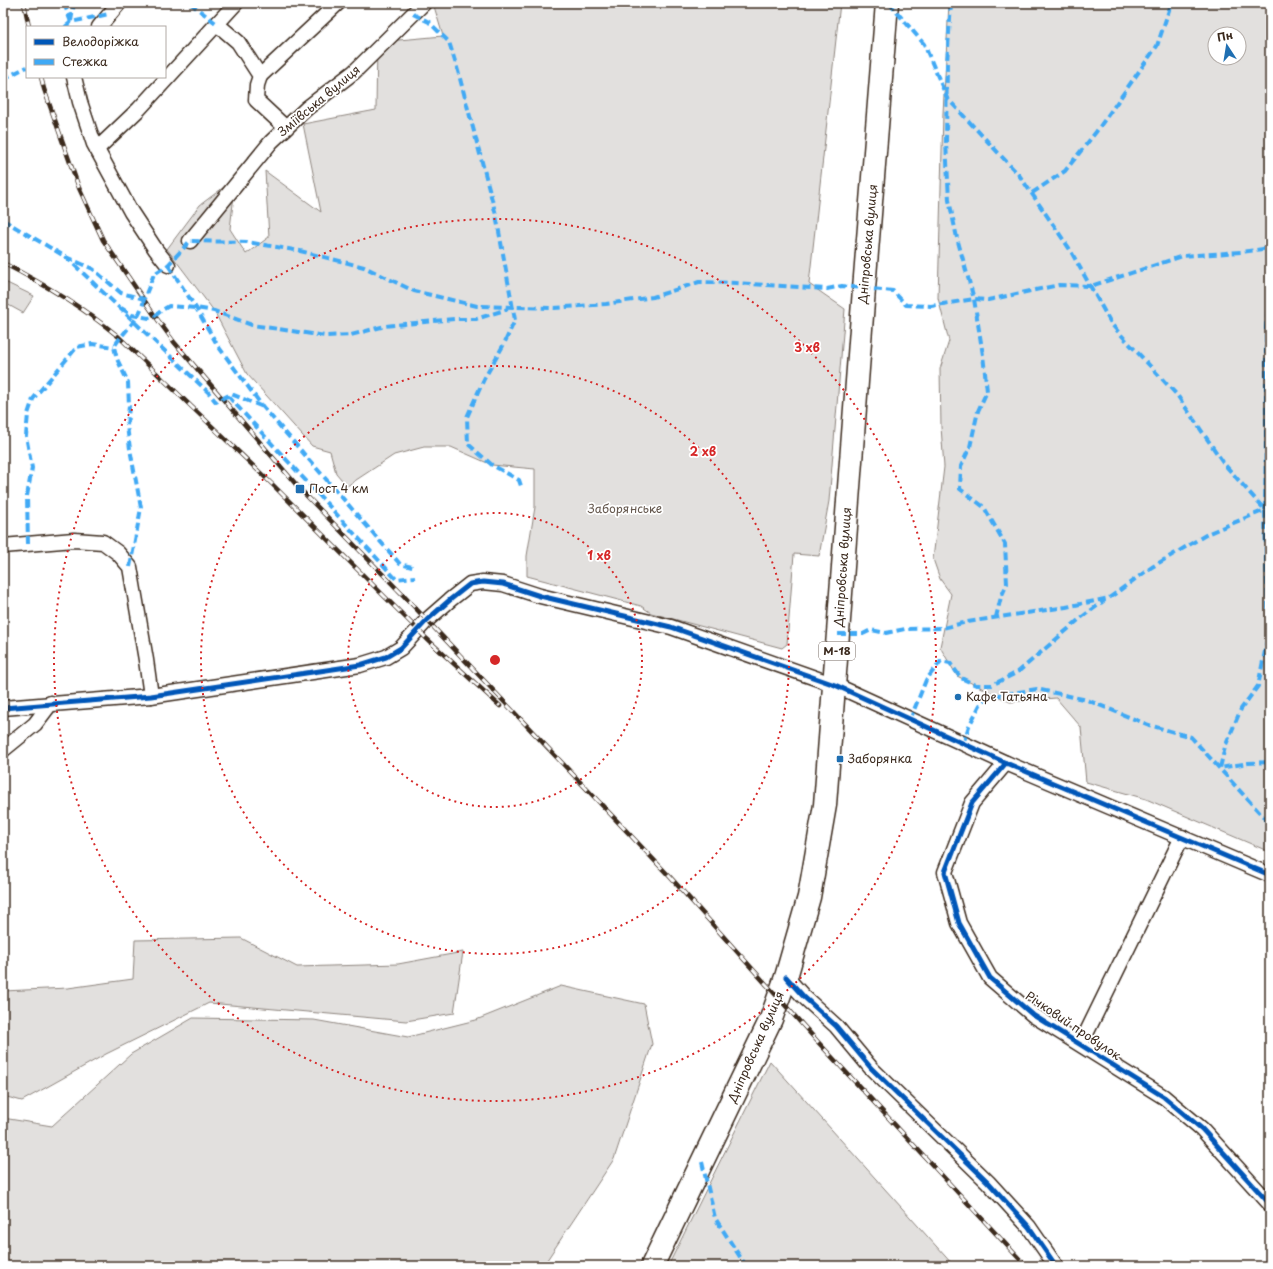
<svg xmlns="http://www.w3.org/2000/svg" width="1273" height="1269" viewBox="0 0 1273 1269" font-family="'Playpen Sans',sans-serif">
  <rect width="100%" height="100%" fill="#fff"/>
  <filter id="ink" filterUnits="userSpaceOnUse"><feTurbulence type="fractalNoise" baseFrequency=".025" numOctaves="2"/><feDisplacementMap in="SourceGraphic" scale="8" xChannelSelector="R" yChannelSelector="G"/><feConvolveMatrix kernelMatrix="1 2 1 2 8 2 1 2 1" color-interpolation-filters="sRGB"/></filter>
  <g filter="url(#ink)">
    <g fill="#e2e0de" stroke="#8e857e" fill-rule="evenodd">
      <polygon points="433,3 840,3 809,284 845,309 829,501 819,556 794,554 787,644 782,648 651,613 641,606 527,576 527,556 535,507 535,469 492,465 451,447 424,447 394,455 347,486 336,473 330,451 312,446 247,374 214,311 167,249 200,205 236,178 230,229 246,254 269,237 265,171 321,212 303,124 376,110 377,42 443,36"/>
      <path d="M949,3H1270V852L1146,799L1086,782L1081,727L1056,698L1010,702L957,676L940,647L951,594L940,579L933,559L944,467L941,427L940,369L949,341L938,298L943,113ZM1215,34H1239V58H1215Z"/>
      <polygon points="3,281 34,296 23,313 3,302"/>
      <polygon points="241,938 297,967 398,964 463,952 454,1013 406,1021 209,1003 106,1054 22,1101 3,1096 3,991 68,988 133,979 135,940"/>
      <polygon points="561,986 644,1004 652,1044 614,1159 543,1266 15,1266 3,1263 3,1118 52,1126 131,1054 193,1018 314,1020 408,1037 476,1020"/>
      <polygon points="770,1061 954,1266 668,1266"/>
    </g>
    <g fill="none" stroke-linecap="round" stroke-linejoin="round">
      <defs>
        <g id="minor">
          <polyline points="217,24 238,42 260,76 257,85 256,100 286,128"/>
          <polyline points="99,27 119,3"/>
          <polyline points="260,76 338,3"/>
          <polyline points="74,77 80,102 94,144 131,212 156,250 168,265"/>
          <polyline points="97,149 139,109 236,3"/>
          <polyline points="190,241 271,142 307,108 354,72 424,3"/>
          <polyline points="3,546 74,540 103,542 118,553 130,567 146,660 151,696"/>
          <polyline points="3,708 151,696 360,665 386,657 401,648 427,620 451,599 470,584 483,582 503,584 540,596 671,627 835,685 1006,763 1270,875"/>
          <polyline points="3,750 35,724 51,703"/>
          <polyline points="1006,763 972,803 945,872 959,923 990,978 1033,1015 1164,1097 1202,1129 1270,1204"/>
          <polyline points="786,977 803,996 836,1026 871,1068 988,1182 1029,1227 1056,1266"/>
          <polyline points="1081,1044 1182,837"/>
        </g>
        <polyline id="trunk" points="652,1266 771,1019 786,977 809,897 825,805 864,289 887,3"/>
      </defs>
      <use href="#minor" stroke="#3b2a1e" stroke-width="17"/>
      <use href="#trunk" stroke="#3b2a1e" stroke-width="25"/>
      <use href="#minor" stroke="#fff" stroke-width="14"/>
      <use href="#trunk" stroke="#fff" stroke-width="22"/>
      <defs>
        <g id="rail">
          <polyline points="24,3 29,27"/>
          <polyline points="41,77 44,89 79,188 103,240 155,316 174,342 300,489 403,595 671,878 818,1042 1026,1266"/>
          <path d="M3,263C44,284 84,308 119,337L273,485L427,639L500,706"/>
        </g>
      </defs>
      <use href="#rail" stroke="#3b2a1e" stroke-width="4.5"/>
      <use href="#rail" stroke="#fff" stroke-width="3" stroke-dasharray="9" stroke-linecap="butt"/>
      <g stroke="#3fa9f5" stroke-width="4" stroke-dasharray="8 4" stroke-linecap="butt">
        <polyline points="64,3 72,25"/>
        <polyline points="190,3 217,24"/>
        <polyline points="889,3 924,44 947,98 1019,175 1069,248 1112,325 1177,395 1225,465 1265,510 1266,554 1270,560"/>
        <polyline points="951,3 947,63 946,142 949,200 957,238 974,299 983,355 987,391 978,411 970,447 961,466 960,489 984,507 1005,544 1007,584 1001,597 996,617"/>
        <polyline points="413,14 429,22 449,42 458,71 496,215 515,320 504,344 484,379 467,417 468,444 492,465 519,480 522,489"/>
        <polyline points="71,21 74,3"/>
        <polyline points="65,27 71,22 109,14"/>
        <polyline points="3,79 27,67"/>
        <polyline points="1270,79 1270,87"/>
        <polyline points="1032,193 1065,171 1096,132 1157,46 1170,7 1173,3"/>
        <polyline points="3,220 66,257 208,392 216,402 231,394 263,407"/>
        <polyline points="66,257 93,269 121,293 144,299 154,274 168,265 190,241 247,242 300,251 364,267 414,291 477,306 554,308 606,304 653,297 699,282 736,283 827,289 842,286 893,291 906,305 931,306 974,299 988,300 1059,285 1091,286 1183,256 1241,252 1270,248"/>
        <polyline points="168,265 196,308 218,346 263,407 400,564 416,568"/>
        <polyline points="121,308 132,315 149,318 155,316 162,310 169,306 196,308 214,311 252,325 325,336 351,335 385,326 454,319 476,319 508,309"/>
        <polyline points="228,396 396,579 415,577"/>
        <polyline points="1265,510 1266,440 1266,327 1270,294"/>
        <polyline points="28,544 27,496 32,468 26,436 28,414 33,399 77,347 92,344 114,347"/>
        <polyline points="1266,554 1266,564 1269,620 1267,641 1258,686 1241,709 1225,747 1220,768 1248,763 1270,762"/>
        <path d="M130,567L141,508L130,449L127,426L129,406L128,382L117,359L114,347C124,330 141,319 144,299"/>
        <polyline points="838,634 863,634 871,630 886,633 905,629 943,628 967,622 1066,607 1109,598 1152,567 1209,533 1265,510 1270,507"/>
        <polyline points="910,720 926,680 941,661 950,663 961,678 976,685 992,685 1018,672 1082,617 1105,600"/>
        <polyline points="963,744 969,726 980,705 987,697 1037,689 1087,700 1149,725 1191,737 1270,824"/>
        <polyline points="702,1162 715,1218 746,1266"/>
      </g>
      <defs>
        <g id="cycleway">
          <polyline points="3,708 151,696 360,665 386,657 401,648 427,620 451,599 470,584 483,582 503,584 540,596 671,627 835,685 1006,763 1270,875"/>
          <polyline points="1006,763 972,803 945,872 959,923 990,978 1033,1015 1164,1097 1202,1129 1270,1204"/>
          <polyline points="786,977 803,996 836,1026 871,1068 988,1182 1029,1227 1056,1266"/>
        </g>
      </defs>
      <use href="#cycleway" stroke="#fff" stroke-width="8"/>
      <use href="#cycleway" stroke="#0057b8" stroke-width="5"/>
    </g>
  </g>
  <g fill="none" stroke="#d62828" stroke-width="2" stroke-dasharray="2 4">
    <circle cx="495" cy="660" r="147"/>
    <circle cx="495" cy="660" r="294"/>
    <circle cx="495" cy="660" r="441"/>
  </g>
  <g fill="#1f6fb2" stroke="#fff" stroke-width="1.5">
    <rect x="295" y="484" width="10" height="10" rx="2"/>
    <circle cx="958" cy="697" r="4"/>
    <rect x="836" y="755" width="8" height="8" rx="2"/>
  </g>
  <g text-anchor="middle" stroke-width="3.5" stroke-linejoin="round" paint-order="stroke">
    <rect fill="#fff" stroke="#766a62" stroke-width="1" x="819" y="642" width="36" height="18" rx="3"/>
    <g font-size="11" font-weight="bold" fill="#3b2a1e">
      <text x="837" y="655">М-18</text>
    </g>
    <g font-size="12" fill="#3b2a1e" stroke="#fff">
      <text transform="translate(319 101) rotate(-40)" y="4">Зміївська вулиця</text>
      <text transform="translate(868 244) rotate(-85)" y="4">Дніпровська вулиця</text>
      <text transform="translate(843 567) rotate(-86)" y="4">Дніпровська вулиця</text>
      <text transform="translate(1073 1026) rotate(34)" y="4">Річковий провулок</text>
      <text transform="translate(756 1047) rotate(-66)" y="4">Дніпровська вулиця</text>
    </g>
    <g font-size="12" fill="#3b2a1e" stroke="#fff" text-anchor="start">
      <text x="309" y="493">Пост 4 км</text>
      <text x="966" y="701">Кафе Татьяна</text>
      <text x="848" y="763">Заборянка</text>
    </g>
    <g font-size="12" fill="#65584e" stroke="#fff">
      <text x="625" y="513">Заборянське</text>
    </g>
  </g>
  <circle cx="495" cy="660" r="6" fill="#d62828" stroke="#fff" stroke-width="2"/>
  <g font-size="12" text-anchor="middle" font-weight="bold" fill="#d62828" stroke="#fff" stroke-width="3.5" stroke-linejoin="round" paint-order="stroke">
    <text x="807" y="352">3 хв</text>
    <text x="703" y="456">2 хв</text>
    <text x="599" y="560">1 хв</text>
  </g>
  <rect width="1273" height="1269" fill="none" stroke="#fff" stroke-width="16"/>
  <rect x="8" y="8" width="1257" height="1253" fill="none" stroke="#3b2a1e" stroke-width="1.5" filter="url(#ink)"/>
  <rect x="26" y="26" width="140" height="52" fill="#ffffff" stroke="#b1aaa5"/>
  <rect x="34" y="39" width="20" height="6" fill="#0057b8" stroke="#b1aaa5"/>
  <text x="62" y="46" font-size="12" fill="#3b2a1e">Велодоріжка</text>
  <rect x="34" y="59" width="20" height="6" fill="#3fa9f5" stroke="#b1aaa5"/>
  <text x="62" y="66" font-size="12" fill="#3b2a1e">Стежка</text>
  <g transform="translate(1227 46) rotate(348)"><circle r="19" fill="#ffffff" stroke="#b1aaa5"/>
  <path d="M0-3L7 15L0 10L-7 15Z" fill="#1f6fb2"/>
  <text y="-6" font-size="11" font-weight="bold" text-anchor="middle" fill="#3b2a1e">Пн</text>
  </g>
</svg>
